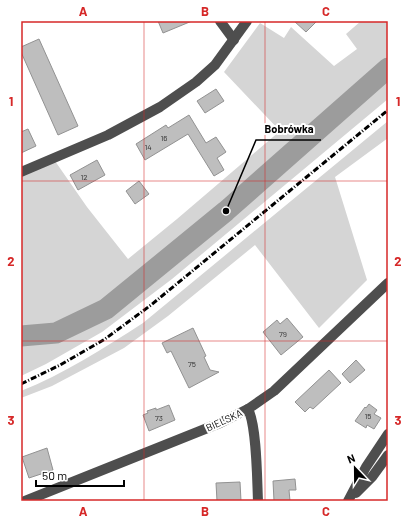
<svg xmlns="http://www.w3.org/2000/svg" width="409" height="522" viewBox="0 0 409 522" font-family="Barlow,sans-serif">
  <rect width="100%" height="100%" fill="#fff"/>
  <g fill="#d5d5d5">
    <polygon points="361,21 388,21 388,99 172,279 102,332 46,364 21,376 21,176 55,161 87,207 128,259 177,219 280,131 224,72 260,23 284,38 291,27 334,66 357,49 346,34"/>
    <path d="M388,121V138L335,177L367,280L319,328L255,245L168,316L124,348L52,386L21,398V391C64,374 104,348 143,323Z"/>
  </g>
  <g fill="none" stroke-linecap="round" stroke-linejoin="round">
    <polyline stroke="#9c9c9c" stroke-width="21" points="21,336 56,333 106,309 226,211 388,68"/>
  </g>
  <g fill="#bebebe" stroke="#929292">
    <polygon points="158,21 192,21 163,33"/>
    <polygon points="294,21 317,21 306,32"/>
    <polygon points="39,39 78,126 58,135 21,52 21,47"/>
    <polygon points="216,89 224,101 205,113 197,101"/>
    <polygon points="189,115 206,143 216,137 226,152 217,158 224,170 214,176 188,134 145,160 136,144 166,125 168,128"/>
    <polygon points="28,129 36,146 21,153 21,132"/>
    <polygon points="97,160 105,175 78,190 70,175"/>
    <polygon points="139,181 149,194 135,204 126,191"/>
    <polygon points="287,318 303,337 281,355 263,332 277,320 280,324"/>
    <polygon points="193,328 206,356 204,357 210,370 219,372 189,388 171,351 167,353 162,343"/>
    <polygon points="356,360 365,370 350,383 342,374"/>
    <polygon points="329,370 341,383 313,409 310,407 305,412 295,402"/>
    <polygon points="369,404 377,410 374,414 381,418 374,429 367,425 366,428 355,421 365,407 366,408"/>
    <polygon points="169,405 175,420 149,431 143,415 148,413 147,411 156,408 156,410"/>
    <polygon points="47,448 53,470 29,478 22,457"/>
    <polygon points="295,479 296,490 289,490 290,501 274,501 273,481"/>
    <polygon points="240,482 241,501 217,501 216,483"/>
  </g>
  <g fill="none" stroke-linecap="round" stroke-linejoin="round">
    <g stroke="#4e4e4e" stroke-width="10">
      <polyline points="220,21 234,40"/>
      <polyline points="21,172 108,135 160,107 196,82 215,65 247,21"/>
      <path d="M248,409C257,426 257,480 258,501"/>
      <polyline points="356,493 372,477 388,455"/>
      <polyline points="25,501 220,423 248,409 274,391 388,283"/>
      <polyline points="348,501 366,467 388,434"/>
    </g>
    <polyline stroke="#000" stroke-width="3" stroke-dasharray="6 2 1 2" stroke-linecap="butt" points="21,384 60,365 105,339 151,305 388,110"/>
  </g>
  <path fill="none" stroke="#d62828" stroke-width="1" stroke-opacity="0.55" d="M144,21V501M265,21V501M21,181H388M21,341H388"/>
  <g text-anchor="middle" stroke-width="4" stroke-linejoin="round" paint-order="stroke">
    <g font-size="8" fill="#303030">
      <text x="164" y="141">16</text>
      <text x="148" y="150">14</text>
      <text x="84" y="180">12</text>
      <text x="283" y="337">79</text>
      <text x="192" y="367">75</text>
      <text x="368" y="419">15</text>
      <text x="159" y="421">73</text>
    </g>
    <g font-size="10" fill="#000" stroke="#fff">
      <text transform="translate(224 420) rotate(-25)" y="4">BIELSKA</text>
    </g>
  </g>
  <path fill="none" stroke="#000" stroke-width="1.5" d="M226 211L256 140H321"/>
  <circle fill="#000" stroke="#fff" stroke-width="1.5" cx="226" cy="211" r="4"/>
  <g font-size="11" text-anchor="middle" font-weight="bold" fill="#000" stroke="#fff" stroke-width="4" stroke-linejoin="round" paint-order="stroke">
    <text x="289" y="133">Bobrówka</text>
  </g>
  <rect width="409" height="522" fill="none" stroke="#ffffff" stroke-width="44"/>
  <g transform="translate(355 468) rotate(338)" stroke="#ffffff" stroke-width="3" paint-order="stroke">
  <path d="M0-3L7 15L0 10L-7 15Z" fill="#000000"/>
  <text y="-6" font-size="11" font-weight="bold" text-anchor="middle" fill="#000000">N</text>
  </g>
  <path d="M36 480v6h88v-6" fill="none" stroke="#000000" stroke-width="2"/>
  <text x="42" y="480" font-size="12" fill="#000000" stroke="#ffffff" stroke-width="3" paint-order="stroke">50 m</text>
  <rect x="22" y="22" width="365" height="478" fill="none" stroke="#d62828" stroke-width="1.5"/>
  <g font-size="13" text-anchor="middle" font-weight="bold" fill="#d62828">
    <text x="83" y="16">A</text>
    <text x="205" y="16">B</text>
    <text x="326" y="16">C</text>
    <text x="11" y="106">1</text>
    <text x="398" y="106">1</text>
    <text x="11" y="266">2</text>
    <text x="398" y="266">2</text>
    <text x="11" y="425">3</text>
    <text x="398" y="425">3</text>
    <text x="83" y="516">A</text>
    <text x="205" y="516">B</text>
    <text x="326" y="516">C</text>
  </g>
</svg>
